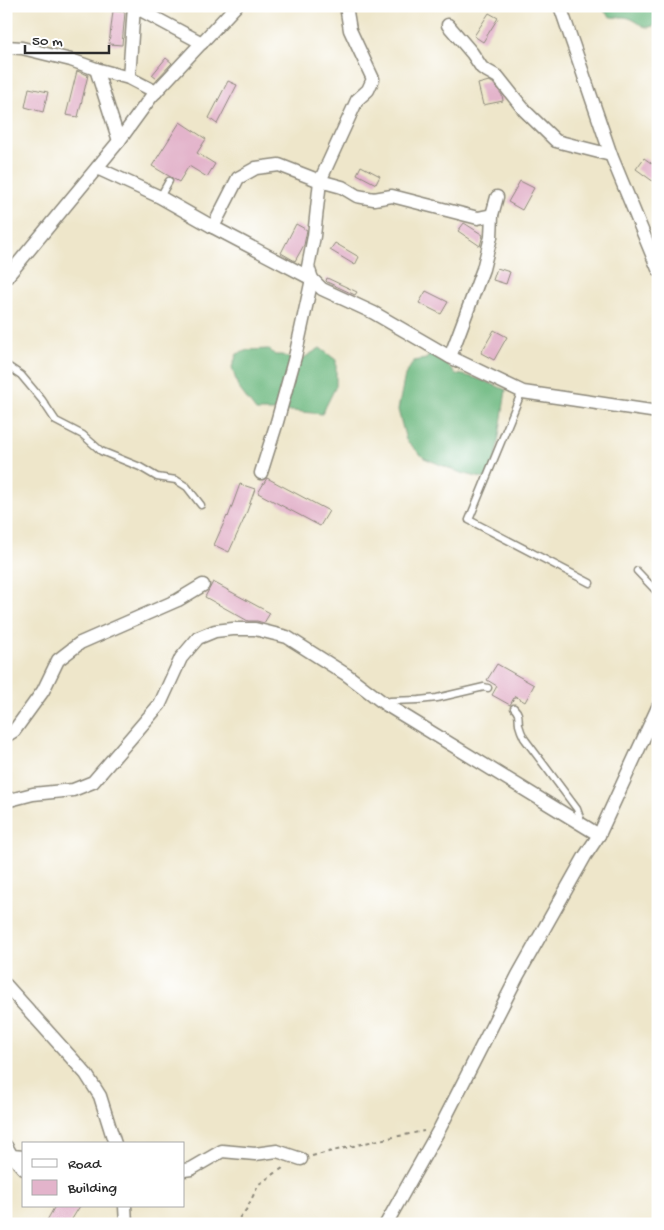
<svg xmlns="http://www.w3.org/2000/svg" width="664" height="1230" viewBox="0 0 664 1230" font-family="'Gochi Hand',sans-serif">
  <rect width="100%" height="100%" fill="#fff"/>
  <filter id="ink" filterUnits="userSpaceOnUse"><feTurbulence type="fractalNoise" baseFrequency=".02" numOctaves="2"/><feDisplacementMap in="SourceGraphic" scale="10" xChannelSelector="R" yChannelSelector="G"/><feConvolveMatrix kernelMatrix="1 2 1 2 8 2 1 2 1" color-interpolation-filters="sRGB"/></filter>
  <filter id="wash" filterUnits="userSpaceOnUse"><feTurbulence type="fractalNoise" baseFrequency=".0096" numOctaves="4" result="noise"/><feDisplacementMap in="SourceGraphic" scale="20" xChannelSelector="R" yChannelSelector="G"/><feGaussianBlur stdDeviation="1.12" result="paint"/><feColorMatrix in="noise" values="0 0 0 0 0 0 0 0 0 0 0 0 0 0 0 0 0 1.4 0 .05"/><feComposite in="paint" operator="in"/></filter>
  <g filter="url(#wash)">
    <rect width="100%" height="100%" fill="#eee6ca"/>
    <g fill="#6eb981" stroke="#4c7256">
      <path d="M602,6H658V23C644,33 641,22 629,18C615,14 610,24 602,6Z"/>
      <polygon points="320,348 336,360 336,386 322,414 293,411 256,411 238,387 232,367 237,354 248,350 269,349 275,355 282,355 297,362"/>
      <path d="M432,352H436L456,374C474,376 490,383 506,390L496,457L486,479L461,473L424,458L406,440L398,410L405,375L414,361L426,359Z"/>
    </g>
    <g id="blocks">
      <g fill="#e3b4cb">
        <polygon points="113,11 125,12 122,45 109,44"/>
        <polygon points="489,13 498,18 483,42 474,36"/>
        <polygon points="166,58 172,63 157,79 152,75"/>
        <polygon points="77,71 88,75 78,117 66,115"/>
        <polygon points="228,81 237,85 217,124 209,118"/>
        <polygon points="489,81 493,83 502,95 503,101 483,105 478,84"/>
        <polygon points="29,88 48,92 43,112 25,107"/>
        <polygon points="180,122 206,139 197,153 215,164 207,177 189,166 179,182 152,166"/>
        <polygon points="644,158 658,168 658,185 636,169"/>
        <polygon points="361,166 380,176 376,184 357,174"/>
        <polygon points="520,181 534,188 522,210 508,202"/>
        <polygon points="464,223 483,235 480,246 458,231"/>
        <polygon points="296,224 307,230 304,245 295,261 281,253"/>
        <polygon points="335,243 359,257 355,265 330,250"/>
        <polygon points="497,268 510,272 506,284 493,280"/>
        <polygon points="327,278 357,292 355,295 327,282 326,281"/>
        <polygon points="426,291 448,302 441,314 419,303"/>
        <polygon points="494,330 507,337 494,360 481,353"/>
        <polygon points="267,478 329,511 320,526 258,493"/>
        <polygon points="240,484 255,489 245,517 229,552 214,545 227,516 228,517"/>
        <polygon points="213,582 270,613 264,623 257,621 248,621 205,597"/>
        <polygon points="497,664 534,685 525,702 515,696 510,705 492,695 497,686 487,680"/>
        <polygon points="55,1206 80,1206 69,1224 45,1224"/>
      </g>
    </g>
  </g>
  <g filter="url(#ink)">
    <use href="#blocks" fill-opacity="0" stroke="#8c887a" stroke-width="1"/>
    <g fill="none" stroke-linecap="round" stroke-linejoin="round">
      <defs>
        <g id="service">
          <polyline points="160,197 169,181"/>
          <polyline points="6,365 21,375 42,400 56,421 83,435 101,451 140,467 157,477 176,480 187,487 201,505"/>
          <polyline points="522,391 469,520 590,583"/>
          <polyline points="637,571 658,593"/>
          <polyline points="385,704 390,701 419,700 437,698 484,687 488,688"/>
          <path d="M514,708C520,714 518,717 519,725C520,729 522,734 524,738L577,809L582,823"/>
        </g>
        <g id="minor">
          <polyline points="133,6 202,43"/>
          <polyline points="560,6 611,155 658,269"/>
          <polyline points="448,25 472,53 482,68 498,77 525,111 556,141 611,155"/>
          <polyline points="6,47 22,48 71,60 96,69 129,78 156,92"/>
          <polyline points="96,69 119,141"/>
          <polyline points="129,78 134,6"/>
          <polyline points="97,168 160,197 213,227 312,279 322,289 374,313 450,357 523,392 658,412"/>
          <polyline points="213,227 238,178 256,168 279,165 320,181 342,187 357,196 374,199 392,196 478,218 492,215"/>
          <polyline points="6,278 119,141 151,97 236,6"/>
          <polyline points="450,357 483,269 491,237 492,215 497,197"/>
          <polyline points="261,473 277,422 295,357 312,279 308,267 314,236 320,181 357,100 368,90 373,79 350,30 346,6"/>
          <polyline points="6,736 14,731 43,691 58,660 80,643 178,600 203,585"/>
          <polyline points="6,801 33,794 73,790 93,782 160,704 181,658 198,638 215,631 233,629 255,629 287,637 347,675 385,704 599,835"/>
          <polyline points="6,985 86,1074 100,1096 115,1144"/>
          <polyline points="6,1146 12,1156 24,1157"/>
          <polyline points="12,1156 24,1169"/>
          <polyline points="184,1170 191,1169 222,1151 255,1154 277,1151 301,1159"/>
          <polyline points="125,1206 126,1224"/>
          <polyline points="386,1224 440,1128 518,975 585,856 599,835 658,707"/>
        </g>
      </defs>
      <use href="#service" stroke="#8c887a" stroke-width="9"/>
      <use href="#minor" stroke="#8c887a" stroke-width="15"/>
      <g stroke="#8c887a" stroke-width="2" stroke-dasharray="4 4" stroke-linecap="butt">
        <polyline points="654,697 658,688"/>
        <polyline points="312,1156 374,1141 424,1131"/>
        <polyline points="234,1224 246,1210 259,1184 286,1166"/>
      </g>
      <use href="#service" stroke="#fff" stroke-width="6"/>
      <use href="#minor" stroke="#fff" stroke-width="12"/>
    </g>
  </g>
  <rect width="664" height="1230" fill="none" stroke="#fff" stroke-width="25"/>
  <rect x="22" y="1142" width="162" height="65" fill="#ffffff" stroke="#aaaaaa"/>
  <rect x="32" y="1159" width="25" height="8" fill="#ffffff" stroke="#aaaaaa"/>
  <text x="68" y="1168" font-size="15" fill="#2b2b2b">Road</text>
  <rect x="32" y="1180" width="25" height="15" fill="#e3b4cb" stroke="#aaaaaa"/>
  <text x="68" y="1192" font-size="15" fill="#2b2b2b">Building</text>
  <path d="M25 45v8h84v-8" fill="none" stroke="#2b2b2b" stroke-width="2.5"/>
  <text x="32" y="45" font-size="15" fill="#2b2b2b" stroke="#ffffff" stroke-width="4" paint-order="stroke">50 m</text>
</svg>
